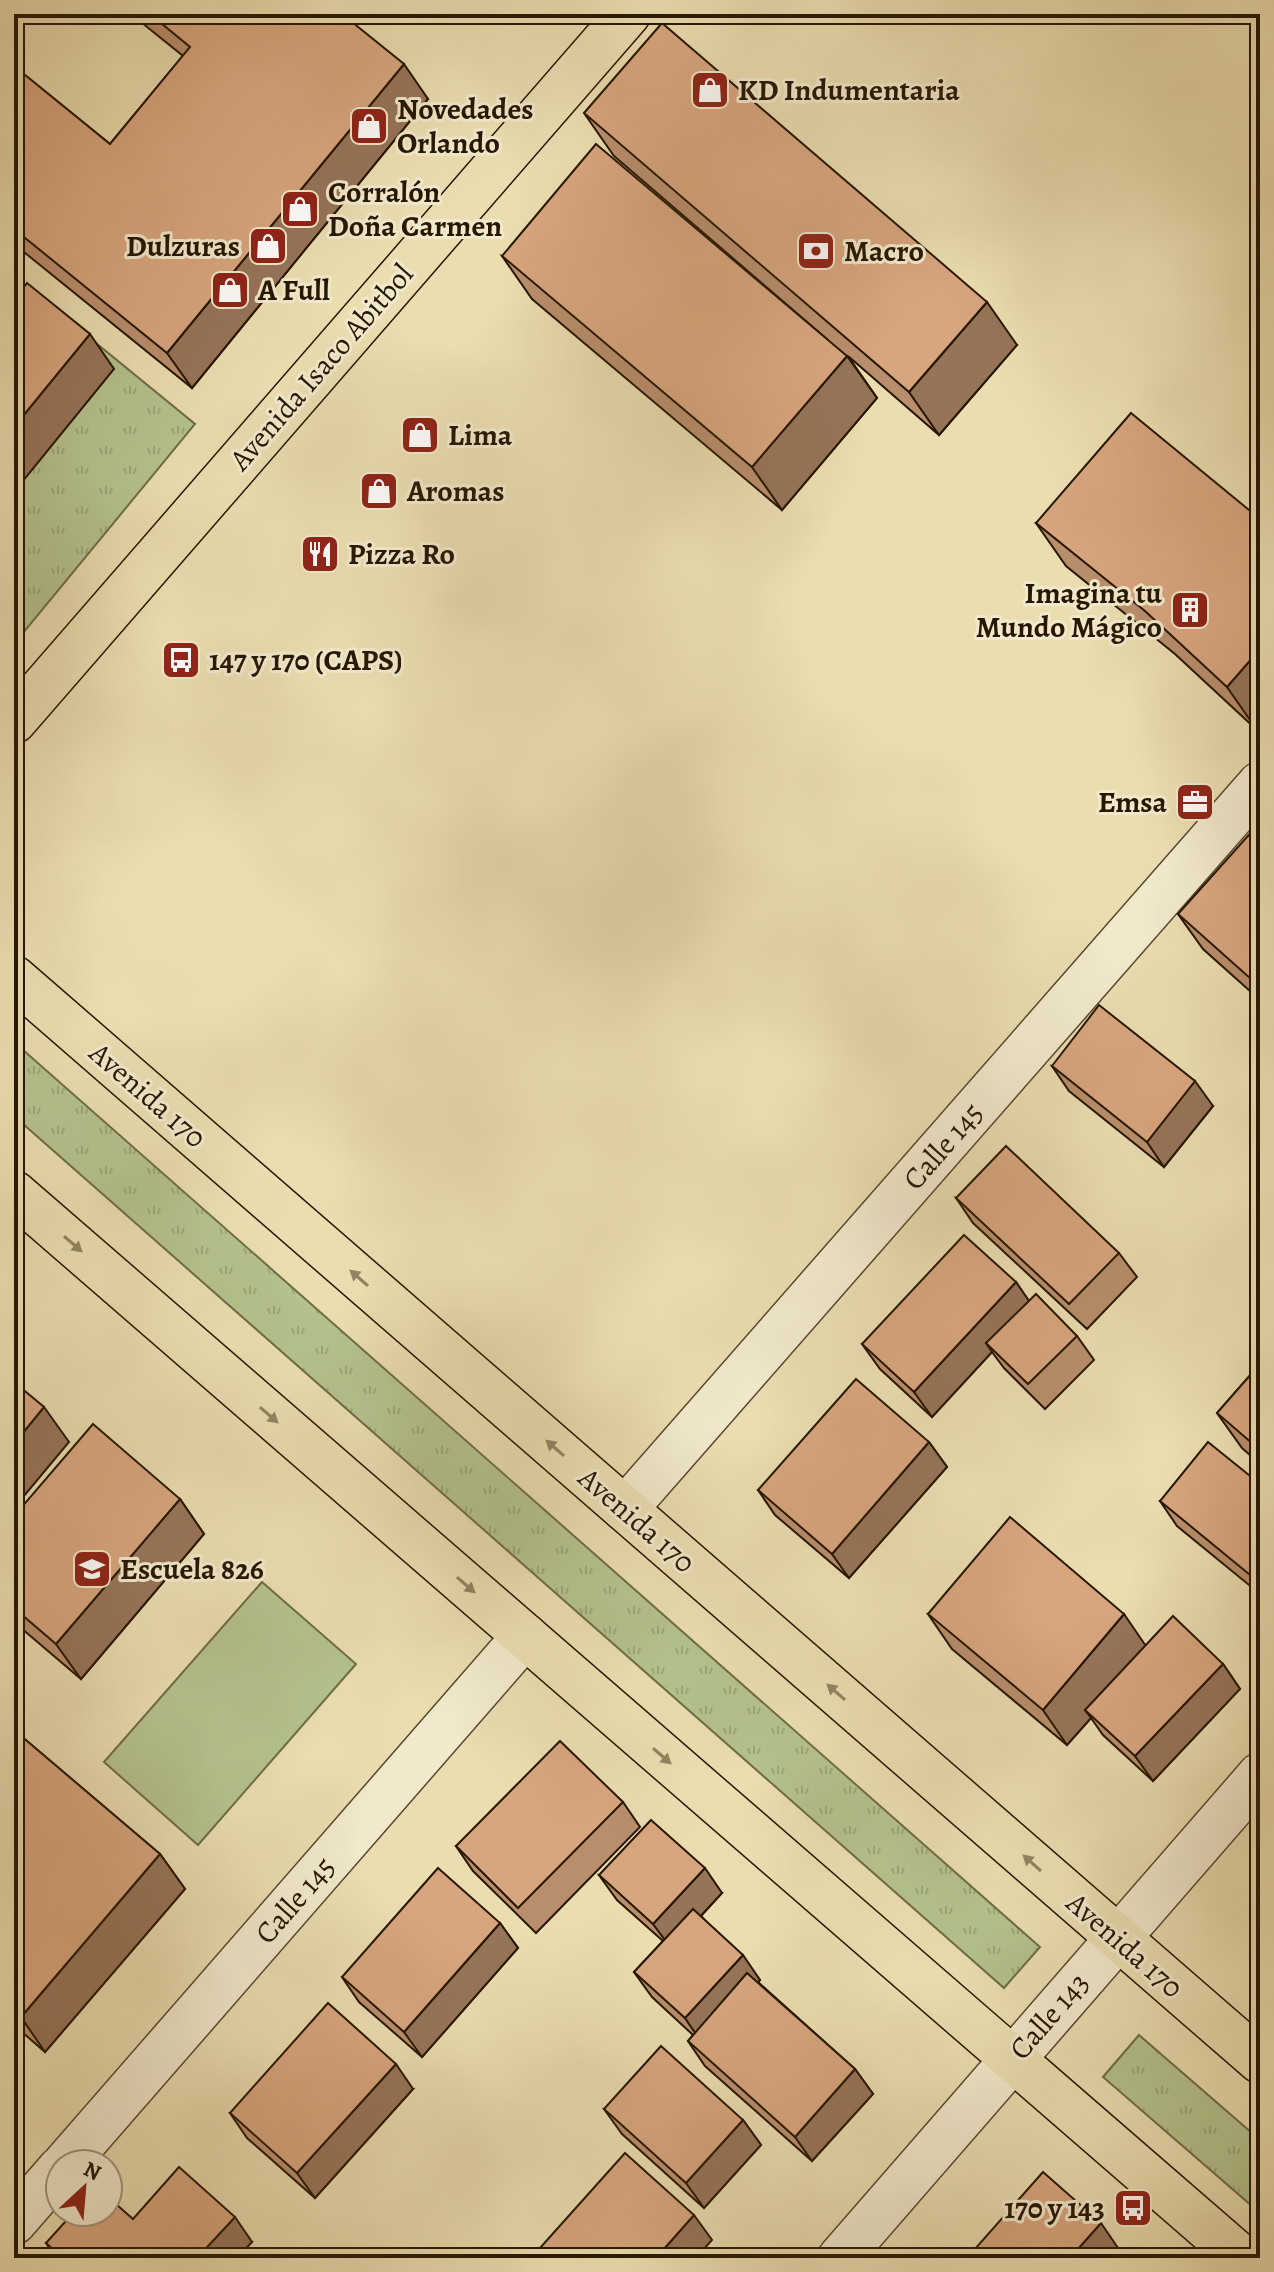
<svg xmlns="http://www.w3.org/2000/svg" width="1274" height="2272" viewBox="0 0 1274 2272" font-family="Alegreya,serif">
  <defs>
    <pattern id="grass-tufts" width="24" height="20" patternUnits="userSpaceOnUse" patternTransform="scale(2)"><rect width="24" height="20" fill="#b4c28d"/><path d="M3 7l-1-3M5 7V3M7 7l1-3M15 17l-1-3M17 17v-4M19 17l1-3" fill="none" stroke="#9ba678"/></pattern>
  </defs>
  <rect width="100%" height="100%" fill="#eaddb0"/>
  <filter id="stains"><feTurbulence type="fractalNoise" baseFrequency=".0025" numOctaves="4"/><feColorMatrix values="0 0 0 0 .2 0 0 0 0 .09 0 0 0 0 .02 0 0 0 .5 -.17"/></filter>
  <radialGradient id="worn" r=".72"><stop offset=".6" stop-color="#630" stop-opacity="0"/><stop offset="1" stop-color="#630" stop-opacity=".3"/></radialGradient>
  <g fill="url(#grass-tufts)" stroke="#6e6c48" stroke-width="2">
    <polygon points="14,276 195,424 14,644"/>
    <polygon points="14,1042 1040,1947 1004,1988 14,1116"/>
    <polygon points="1139,2035 1260,2140 1260,2213 1103,2077"/>
  </g>
  <polygon fill="#b4c28d" stroke="#6e6c48" stroke-width="2" points="262,1582 356,1664 198,1845 104,1762"/>
  <g fill="none" stroke-linecap="round" stroke-linejoin="round">
    <defs>
      <g id="minor">
        <polyline points="625,1509 1260,784"/>
        <polyline points="65,2164 525,1636"/>
        <polyline points="14,2222 60,2169"/>
        <polyline points="840,2258 1260,1775"/>
      </g>
      <g id="major">
        <polyline points="14,721 628,14"/>
        <polyline points="14,978 1260,2061"/>
        <polyline points="14,1193 1242,2258"/>
      </g>
    </defs>
    <use href="#minor" stroke="#58482e" stroke-width="47"/>
    <use href="#major" stroke="#271703" stroke-width="47"/>
    <use href="#minor" stroke="#f1e9cc" stroke-width="44"/>
    <use href="#major" stroke="#eaddb0" stroke-width="44"/>
  </g>
  <g fill="#b98e6c" stroke="#271703" stroke-width="2">
    <polygon points="131,14 342,14 428,99 192,388 14,244 14,66 110,144 183,56"/>
    <polygon points="584,113 1017,345 939,435 848,356 877,398 782,510 532,299 502,256 828,340 614,156"/>
    <polygon points="1260,519 1260,727 1257,730 1175,654 1066,566 1036,523"/>
    <polygon points="1260,833 1260,1000 1203,949 1178,914"/>
    <polygon points="1052,1066 1213,1106 1164,1167 1069,1091"/>
    <polygon points="956,1198 1119,1253 1137,1277 1087,1329 973,1223"/>
    <polygon points="1016,1282 1029,1301 1077,1336 1094,1360 1045,1409 1004,1368 992,1352 932,1417 880,1369 862,1344"/>
    <polygon points="1260,1364 1260,1464 1242,1448 1217,1413"/>
    <polygon points="929,1442 947,1467 849,1578 775,1515 758,1490"/>
    <polygon points="1260,1484 1260,1594 1177,1526 1160,1501"/>
    <polygon points="180,1499 204,1534 81,1679 14,1622 14,1516"/>
    <polygon points="928,1614 1146,1646 1223,1664 1240,1689 1153,1781 1103,1735 1091,1718 1067,1745 952,1649"/>
    <polygon points="14,1730 160,1854 185,1889 45,2052 14,2025"/>
    <polygon points="623,1802 640,1827 536,1933 473,1871 456,1846"/>
    <polygon points="599,1875 722,1893 701,1916 760,1980 758,1982 855,2069 873,2094 812,2161 705,2066 688,2041 693,2035 652,1997 634,1972 663,1941 617,1900"/>
    <polygon points="500,1923 518,1948 422,2057 359,2002 342,1977"/>
    <polygon points="413,2089 315,2198 247,2138 230,2113"/>
    <polygon points="604,2109 743,2120 761,2145 704,2208 622,2134"/>
    <polygon points="133,2219 252,2242 237,2258 56,2258 46,2243"/>
  </g>
  <g fill="#967458" stroke="#271703" stroke-width="2">
    <polygon points="404,64 428,99 192,388 167,353"/>
    <polygon points="987,302 1017,345 939,435 909,392"/>
    <polygon points="90,334 114,369 14,492 14,427"/>
    <polygon points="847,356 877,398 782,510 752,467"/>
    <polygon points="1260,649 1260,727 1257,730 1227,687"/>
    <polygon points="1195,1081 1213,1106 1164,1167 1147,1142"/>
    <polygon points="1016,1282 1033,1307 986,1343 992,1352 932,1417 914,1392"/>
    <polygon points="44,1407 69,1442 14,1508 14,1444"/>
    <polygon points="929,1442 947,1467 849,1578 832,1554"/>
    <polygon points="180,1499 204,1534 81,1679 56,1644"/>
    <polygon points="1260,1572 1260,1586 1255,1579"/>
    <polygon points="1124,1614 1148,1649 1085,1710 1091,1718 1067,1745 1043,1710"/>
    <polygon points="1223,1664 1240,1689 1153,1781 1135,1756"/>
    <polygon points="160,1854 185,1889 45,2052 21,2017"/>
    <polygon points="705,1868 722,1893 671,1948 653,1924"/>
    <polygon points="500,1923 518,1948 422,2057 404,2032"/>
    <polygon points="743,1955 760,1980 702,2043 685,2018"/>
    <polygon points="396,2064 413,2089 315,2198 297,2173"/>
    <polygon points="855,2069 873,2094 812,2161 795,2137"/>
    <polygon points="743,2120 761,2145 704,2208 686,2183"/>
    <polygon points="694,2215 712,2240 696,2258 656,2258"/>
    <polygon points="235,2217 252,2242 237,2258 197,2258"/>
    <polygon points="1101,2223 1118,2248 1110,2258 1070,2258"/>
  </g>
  <g fill="#d7a57e" stroke="#271703" stroke-width="2">
    <polygon points="150,14 342,14 404,64 167,353 14,229 14,66 110,144 190,47"/>
    <polygon points="662,23 987,302 909,392 584,113"/>
    <polygon points="596,144 847,356 752,467 502,256"/>
    <polygon points="27,283 90,334 14,427 14,299"/>
    <polygon points="1131,413 1260,519 1260,649 1227,687 1145,611 1036,523"/>
    <polygon points="1255,828 1260,833 1260,987 1178,914"/>
    <polygon points="1099,1005 1195,1081 1147,1142 1052,1066"/>
    <polygon points="1006,1146 1119,1253 1069,1304 956,1198"/>
    <polygon points="964,1235 1016,1282 914,1392 862,1344"/>
    <polygon points="1036,1294 1077,1336 1028,1384 986,1343"/>
    <polygon points="1260,1364 1260,1450 1217,1413"/>
    <polygon points="856,1379 929,1442 832,1554 758,1490"/>
    <polygon points="14,1382 44,1407 14,1444"/>
    <polygon points="93,1424 180,1499 56,1644 14,1608 14,1516"/>
    <polygon points="1208,1442 1260,1484 1260,1572 1255,1579 1160,1501"/>
    <polygon points="1010,1517 1124,1614 1043,1710 928,1614"/>
    <polygon points="1173,1616 1223,1664 1135,1756 1085,1710"/>
    <polygon points="14,1730 160,1854 21,2017 14,2011"/>
    <polygon points="560,1741 623,1802 518,1908 456,1846"/>
    <polygon points="651,1820 705,1868 653,1924 599,1875"/>
    <polygon points="438,1868 500,1923 404,2032 342,1977"/>
    <polygon points="1260,1904 1260,1923 1250,1914"/>
    <polygon points="693,1909 743,1955 685,2018 634,1972"/>
    <polygon points="747,1973 855,2069 795,2137 688,2041"/>
    <polygon points="328,2003 396,2064 297,2173 230,2113"/>
    <polygon points="661,2046 743,2120 686,2183 604,2109"/>
    <polygon points="625,2153 694,2215 656,2258 531,2258"/>
    <polygon points="179,2167 235,2217 197,2258 63,2258 46,2243 74,2212 108,2212 108,2197 133,2219"/>
    <polygon points="1043,2172 1101,2223 1070,2258 967,2258"/>
  </g>
  <defs><path id="oneway-solid" d="M-6-.8H1V-3.2L6.5 0L1 3.2V.8H-6Z" transform="scale(2)"/></defs>
  <g fill="#928462">
    <use href="#oneway-solid" transform="translate(73 1244) rotate(41)"/>
    <use href="#oneway-solid" transform="translate(359 1278) rotate(-139)"/>
    <use href="#oneway-solid" transform="translate(269 1415) rotate(41)"/>
    <use href="#oneway-solid" transform="translate(555 1448) rotate(-139)"/>
    <use href="#oneway-solid" transform="translate(466 1585) rotate(41)"/>
    <use href="#oneway-solid" transform="translate(836 1692) rotate(-139)"/>
    <use href="#oneway-solid" transform="translate(662 1756) rotate(41)"/>
    <use href="#oneway-solid" transform="translate(1032 1863) rotate(-138)"/>
  </g>
  <defs>
    <symbol id="shop-square" viewBox="-11 -11 22 22"><rect x="-9" y="-9" width="18" height="18" rx="4" fill="#8f2418" stroke="#f1e9cc"/><path d="M-5-2.5h2.3a2.7 3.5 0 0 1 5.4 0H5L5.5 6h-11ZM-1.5-2.5h3a1.5 2.3 0 0 0-3 0Z" fill="#fff"/></symbol>
    <symbol id="bank-square" viewBox="-11 -11 22 22"><rect x="-9" y="-9" width="18" height="18" rx="4" fill="#8f2418" stroke="#f1e9cc"/><path d="M-6-4H6V4H-6ZM0-2.3a2.3 2.3 0 1 0 0 4.6a2.3 2.3 0 1 0 0-4.6Z" fill="#fff"/></symbol>
    <symbol id="restaurant-square" viewBox="-11 -11 22 22"><rect x="-9" y="-9" width="18" height="18" rx="4" fill="#8f2418" stroke="#f1e9cc"/><path d="M-5-6h1v4h1v-4h1v4h1v-4h1v5L-1.5 .5V6h-2V.5L-5-1ZM5-6V6H3V1.5H1.5Q1.5-4 5-6Z" fill="#fff"/></symbol>
    <symbol id="building-square" viewBox="-11 -11 22 22"><rect x="-9" y="-9" width="18" height="18" rx="4" fill="#8f2418" stroke="#f1e9cc"/><path d="M-4-6H4V6H1V3H-1V6H-4ZM-2.5-4.3h1.7v1.8h-1.7ZM.8-4.3h1.7v1.8H.8ZM-2.5-1h1.7V.8h-1.7ZM.8-1h1.7V.8H.8Z" fill="#fff"/></symbol>
    <symbol id="bus-square" viewBox="-11 -11 22 22"><rect x="-9" y="-9" width="18" height="18" rx="4" fill="#8f2418" stroke="#f1e9cc"/><path d="M-5-6H5V4H4V6H2V4H-2V6H-4V4H-5ZM-3.5-4V0h7V-4ZM-3.5 1.2v1.5H-2V1.2ZM2 1.2v1.5H3.5V1.2Z" fill="#fff"/></symbol>
    <symbol id="office-square" viewBox="-11 -11 22 22"><rect x="-9" y="-9" width="18" height="18" rx="4" fill="#8f2418" stroke="#f1e9cc"/><path d="M-6-3h4V-5.5h4V-3h4V5H-6ZM-1-4.5V-3h2v-1.5ZM-6 0V1H6V0Z" fill="#fff"/></symbol>
    <symbol id="school-square" viewBox="-11 -11 22 22"><rect x="-9" y="-9" width="18" height="18" rx="4" fill="#8f2418" stroke="#f1e9cc"/><path d="M0-5L7-2L0 1L-7-2ZM-4 1L0 2.5L4 1V4Q0 6-4 4Z" fill="#fff"/></symbol>
  </defs>
  <g fill-rule="evenodd">
    <use href="#shop-square" x="688" y="68" width="44" height="44"/>
    <use href="#shop-square" x="347" y="104" width="44" height="44"/>
    <use href="#shop-square" x="278" y="187" width="44" height="44"/>
    <use href="#shop-square" x="246" y="224" width="44" height="44"/>
    <use href="#bank-square" x="794" y="229" width="44" height="44"/>
    <use href="#shop-square" x="208" y="268" width="44" height="44"/>
    <use href="#shop-square" x="398" y="413" width="44" height="44"/>
    <use href="#shop-square" x="357" y="469" width="44" height="44"/>
    <use href="#restaurant-square" x="298" y="532" width="44" height="44"/>
    <use href="#building-square" x="1168" y="588" width="44" height="44"/>
    <use href="#bus-square" x="159" y="638" width="44" height="44"/>
    <use href="#office-square" x="1173" y="780" width="44" height="44"/>
    <use href="#school-square" x="70" y="1547" width="44" height="44"/>
    <use href="#bus-square" x="1111" y="2186" width="44" height="44"/>
  </g>
  <g text-anchor="middle" stroke-width="6" stroke-linejoin="round" paint-order="stroke">
    <g font-size="30" font-weight="bold" fill="#271703" stroke="#f1e9cc" text-anchor="start">
      <text x="738" y="100">KD Indumentaria</text>
      <text x="397" y="119">Novedades<tspan x="397" dy="34">Orlando</tspan></text>
      <text x="328" y="202">Corralón<tspan x="328" dy="34">Doña Carmen</tspan></text>
      <text x="240" y="256" text-anchor="end">Dulzuras</text>
      <text x="844" y="261">Macro</text>
      <text x="258" y="300">A Full</text>
      <text x="448" y="445">Lima</text>
      <text x="407" y="501">Aromas</text>
      <text x="348" y="564">Pizza Ro</text>
      <text x="1162" y="603" text-anchor="end">Imagina tu<tspan x="1162" dy="34">Mundo Mágico</tspan></text>
      <text x="209" y="670">147 y 170 (CAPS)</text>
      <text x="1167" y="812" text-anchor="end">Emsa</text>
      <text x="120" y="1579">Escuela 826</text>
      <text x="1105" y="2218" text-anchor="end">170 y 143</text>
    </g>
    <g font-size="30" fill="#271703" stroke="#f1e9cc">
      <text transform="translate(321 367) rotate(-49)" y="10">Avenida Isaco Abitbol</text>
      <text transform="translate(148 1095) rotate(41)" y="10">Avenida 170</text>
      <text transform="translate(943 1146) rotate(-49)" y="10">Calle 145</text>
      <text transform="translate(637 1520) rotate(41)" y="10">Avenida 170</text>
      <text transform="translate(295 1900) rotate(-49)" y="10">Calle 145</text>
      <text transform="translate(1125 1945) rotate(41)" y="10">Avenida 170</text>
      <text transform="translate(1049 2016) rotate(-49)" y="10">Calle 143</text>
    </g>
  </g>
  <rect width="1274" height="2272" fill="none" stroke="#eaddb0" stroke-width="48"/>
  <rect x="16" y="16" width="1242" height="2240" fill="none" stroke="#271703" stroke-width="4"/>
  <rect x="24" y="24" width="1226" height="2224" fill="none" stroke="#271703" stroke-width="2"/>
  <g transform="translate(84 2188) rotate(26)"><circle r="38" fill="#f1e9cc" stroke="#a0957c" stroke-width="2"/>
  <path d="M0-6L14 30L0 20L-14 30Z" fill="#8f2418"/>
  <text y="-12" font-size="22" font-weight="bold" text-anchor="middle" fill="#271703">N</text>
  </g>
  <rect width="100%" height="100%" filter="url(#stains)"/>
  <rect width="100%" height="100%" fill="url(#worn)"/>
</svg>
